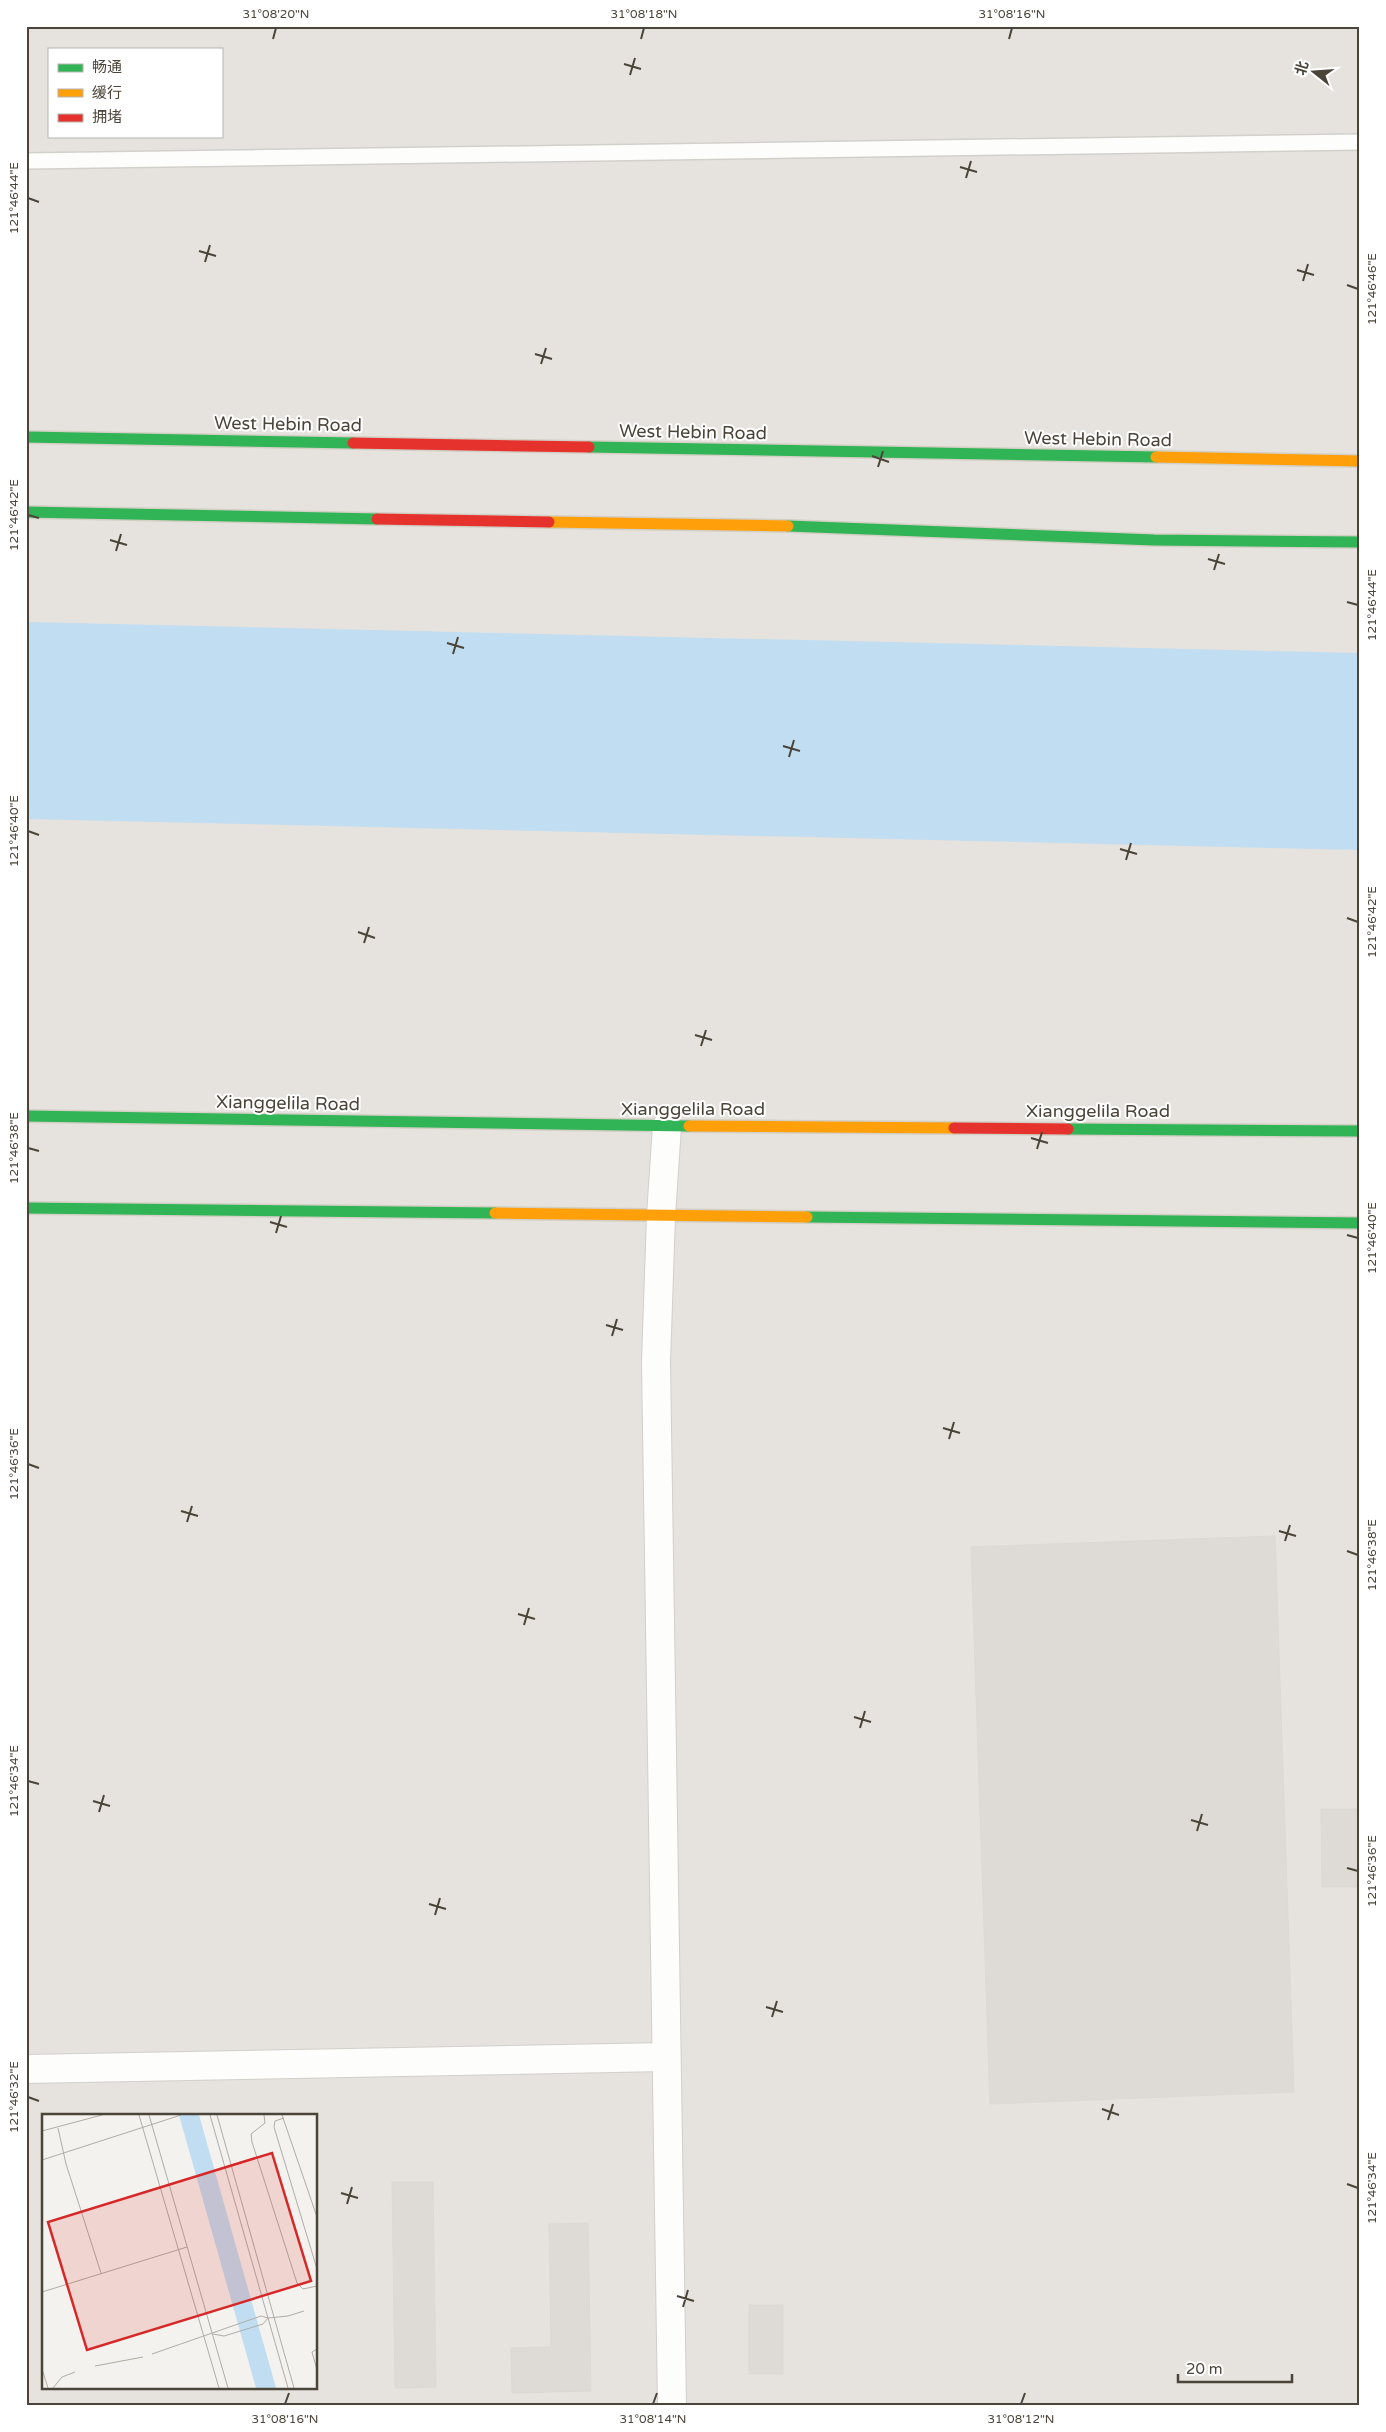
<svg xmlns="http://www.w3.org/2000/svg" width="1386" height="2432" viewBox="0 0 1386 2432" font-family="'Varela Round','Noto Sans SC',sans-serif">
  <rect width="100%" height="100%" fill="#f4f2ee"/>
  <path fill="#e6e2de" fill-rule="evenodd" d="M26,26H1360V2406H26ZM49,49H221V136H49ZM44,2116H316V2388H44Z"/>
  <path fill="#e6e3df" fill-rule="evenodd" d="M26,26H1360V293L26,292ZM49,49H221V136H49Z"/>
  <polygon fill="#c0ddf1" points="26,622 1360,653 1360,850 26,819"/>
  <g fill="#dedbd6" stroke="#dcd9d4">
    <polygon points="1275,1536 1294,2092 990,2104 971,1547"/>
    <polygon points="1321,1809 1360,1809 1360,1887 1322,1887"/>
    <polygon points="392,2182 433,2182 436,2387 395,2388"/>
    <polygon points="588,2223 591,2391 512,2393 511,2348 551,2347 549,2224"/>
    <rect x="749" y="2305" width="34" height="69"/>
  </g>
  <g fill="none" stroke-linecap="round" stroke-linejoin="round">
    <defs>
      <polyline id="lane" points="26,161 1360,142"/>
      <g id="street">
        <polyline points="667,1126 661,1216 656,1362 672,2406"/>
        <polyline points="26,2069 666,2057"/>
      </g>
      <g id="fast">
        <polyline points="26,437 353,443"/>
        <polyline points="589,447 1156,457"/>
        <polyline points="26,512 377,519"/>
        <polyline points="788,526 1154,540 1360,542"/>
        <polyline points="26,1116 689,1126"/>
        <polyline points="1068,1129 1360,1131"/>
        <polyline points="26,1208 495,1213"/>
        <polyline points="807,1217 1360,1223"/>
      </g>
      <g id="slow">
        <polyline points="1156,457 1360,461"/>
        <polyline points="549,522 788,526"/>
        <polyline points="689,1126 954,1128"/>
        <polyline points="495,1213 807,1217"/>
      </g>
      <g id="jam">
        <polyline points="353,443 589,447"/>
        <polyline points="377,519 549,522"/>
        <polyline points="954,1128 1068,1129"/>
      </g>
    </defs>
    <use href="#lane" stroke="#d2d0cb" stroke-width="18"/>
    <use href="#street" stroke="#d2d0cb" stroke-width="30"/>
    <use href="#fast" stroke="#d3cfc5" stroke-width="14"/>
    <use href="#slow" stroke="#d3cfc5" stroke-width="14"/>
    <use href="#jam" stroke="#d3cfc5" stroke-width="14"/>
    <use href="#lane" stroke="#fdfdfc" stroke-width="15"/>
    <use href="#street" stroke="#fdfdfc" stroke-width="28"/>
    <use href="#fast" stroke="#30b455" stroke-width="11"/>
    <use href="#slow" stroke="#ff9f0a" stroke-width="11"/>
    <use href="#jam" stroke="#e5322d" stroke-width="11"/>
  </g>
  <path fill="none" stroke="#4b4439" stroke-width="2" d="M273,39L276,28M641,39L644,28M1009,39L1012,28M624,64L641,69M630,75L635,58M960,167L977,172M966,178L971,161M28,198L39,202M199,251L216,256M205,262L210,245M1297,270L1314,275M1303,281L1308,264M1347,285L1358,289M535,354L552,359M541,364L546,348M872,456L889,462M878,467L883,451M28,515L39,518M110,540L127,545M116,551L121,534M1208,559L1225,564M1214,570L1219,554M1347,602L1358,605M447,643L464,648M453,654L458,637M783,746L800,751M789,757L794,740M28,831L39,835M1120,849L1137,854M1126,860L1131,843M1347,918L1358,922M358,932L375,938M364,943L369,927M695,1035L712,1040M701,1046L706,1030M1031,1138L1048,1143M28,1148L39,1151M1037,1149L1042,1132M270,1222L287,1227M276,1233L281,1216M1347,1235L1358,1238M606,1325L623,1330M612,1336L617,1319M943,1428L960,1433M949,1439L954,1422M28,1464L39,1468M181,1511L198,1516M187,1522L192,1506M1279,1531L1296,1536M1285,1541L1290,1525M1347,1551L1358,1555M518,1614L535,1619M524,1625L529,1608M854,1717L871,1722M860,1728L865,1711M28,1781L39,1784M93,1801L110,1806M99,1812L104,1795M1191,1820L1208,1825M1197,1831L1202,1814M1347,1868L1358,1871M429,1904L446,1909M435,1915L440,1898M766,2007L783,2012M772,2017L777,2001M28,2097L39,2101M1102,2109L1119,2115M1108,2120L1113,2104M1347,2184L1358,2188M341,2193L358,2198M347,2204L352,2187M677,2296L694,2301M683,2307L688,2290M285,2404L289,2393M653,2404L657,2393M1021,2404L1025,2393"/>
  <g text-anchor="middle" stroke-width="4" stroke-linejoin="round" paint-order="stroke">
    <g font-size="18" fill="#4b4439" stroke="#fff">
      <text transform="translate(288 424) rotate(1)" y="6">West Hebin Road</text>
      <text transform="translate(693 432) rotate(1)" y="6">West Hebin Road</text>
      <text transform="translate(1098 439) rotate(1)" y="6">West Hebin Road</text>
      <text transform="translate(288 1103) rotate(1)" y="6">Xianggelila Road</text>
      <text x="693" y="1115">Xianggelila Road</text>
      <text x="1098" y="1117">Xianggelila Road</text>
    </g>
  </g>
  <g transform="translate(42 2114)">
    <rect width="275" height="275" fill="#f4f2ee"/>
    <path d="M137,1H157L234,274H214Z" fill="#c0ddf1"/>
    <path fill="none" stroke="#b0aca6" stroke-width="1" d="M97,1L177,274M107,1L186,274M168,1L246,274M175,1L252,274M222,1L223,9L209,20L210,28L255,169L261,175L275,172M240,1L275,103M242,4L233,7L232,13L275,155M16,14L24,50L59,159M0,17L60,1M0,46L139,1M0,178L145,133M171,220L182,222L221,210L226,204M275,235L270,238L275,256M110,240L219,202L226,204L246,202L262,197M53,252L101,243M0,255L6,274M11,274L20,263L33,258"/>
    <path fill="#d62828" fill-opacity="0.15" stroke="#d62828" stroke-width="2.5" d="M230,39L269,167L45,236L6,108Z"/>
    <rect width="275" height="275" fill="none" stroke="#4b4439" stroke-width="2.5"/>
  </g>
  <rect width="1386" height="2432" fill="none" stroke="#ffffff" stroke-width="55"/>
  <rect x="48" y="48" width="175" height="90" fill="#ffffff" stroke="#b7b4b0"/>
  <rect x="58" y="64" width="25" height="8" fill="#30b455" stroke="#b7b4b0"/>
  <text x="92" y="72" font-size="15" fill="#4b4439">畅通</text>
  <rect x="58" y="89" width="25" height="8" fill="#ff9f0a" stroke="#b7b4b0"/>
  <text x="92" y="98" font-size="15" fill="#4b4439">缓行</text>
  <rect x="58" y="114" width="25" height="8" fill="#e5322d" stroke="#b7b4b0"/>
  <text x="92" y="122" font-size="15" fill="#4b4439">拥堵</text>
  <g transform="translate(1314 72) rotate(287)" stroke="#ffffff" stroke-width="4" paint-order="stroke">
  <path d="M0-4L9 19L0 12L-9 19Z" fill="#4b4439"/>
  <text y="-8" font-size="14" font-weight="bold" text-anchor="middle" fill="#4b4439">北</text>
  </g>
  <path d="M1178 2374v8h114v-8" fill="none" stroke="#4b4439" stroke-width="2.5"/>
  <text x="1186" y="2374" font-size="15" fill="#4b4439" stroke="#ffffff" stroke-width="4" paint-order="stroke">20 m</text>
  <rect x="28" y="28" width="1330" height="2376" fill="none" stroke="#4b4439" stroke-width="2"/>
  <g font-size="12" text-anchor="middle" fill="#4b4439">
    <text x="276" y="18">31°08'20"N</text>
    <text x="644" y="18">31°08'18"N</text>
    <text x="1012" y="18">31°08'16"N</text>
    <text transform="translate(14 198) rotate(-90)" y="4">121°46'44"E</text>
    <text transform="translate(1372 289) rotate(-90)" y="4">121°46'46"E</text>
    <text transform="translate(14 515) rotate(-90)" y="4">121°46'42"E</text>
    <text transform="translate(1372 605) rotate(-90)" y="4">121°46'44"E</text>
    <text transform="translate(14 831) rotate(-90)" y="4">121°46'40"E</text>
    <text transform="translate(1372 922) rotate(-90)" y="4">121°46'42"E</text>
    <text transform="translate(14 1148) rotate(-90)" y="4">121°46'38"E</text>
    <text transform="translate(1372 1238) rotate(-90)" y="4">121°46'40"E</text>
    <text transform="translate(14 1464) rotate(-90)" y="4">121°46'36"E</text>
    <text transform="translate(1372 1555) rotate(-90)" y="4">121°46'38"E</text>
    <text transform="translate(14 1781) rotate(-90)" y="4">121°46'34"E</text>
    <text transform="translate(1372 1871) rotate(-90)" y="4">121°46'36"E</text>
    <text transform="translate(14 2097) rotate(-90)" y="4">121°46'32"E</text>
    <text transform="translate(1372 2188) rotate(-90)" y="4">121°46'34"E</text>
    <text x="285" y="2423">31°08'16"N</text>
    <text x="653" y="2423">31°08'14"N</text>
    <text x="1021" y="2423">31°08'12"N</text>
  </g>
</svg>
